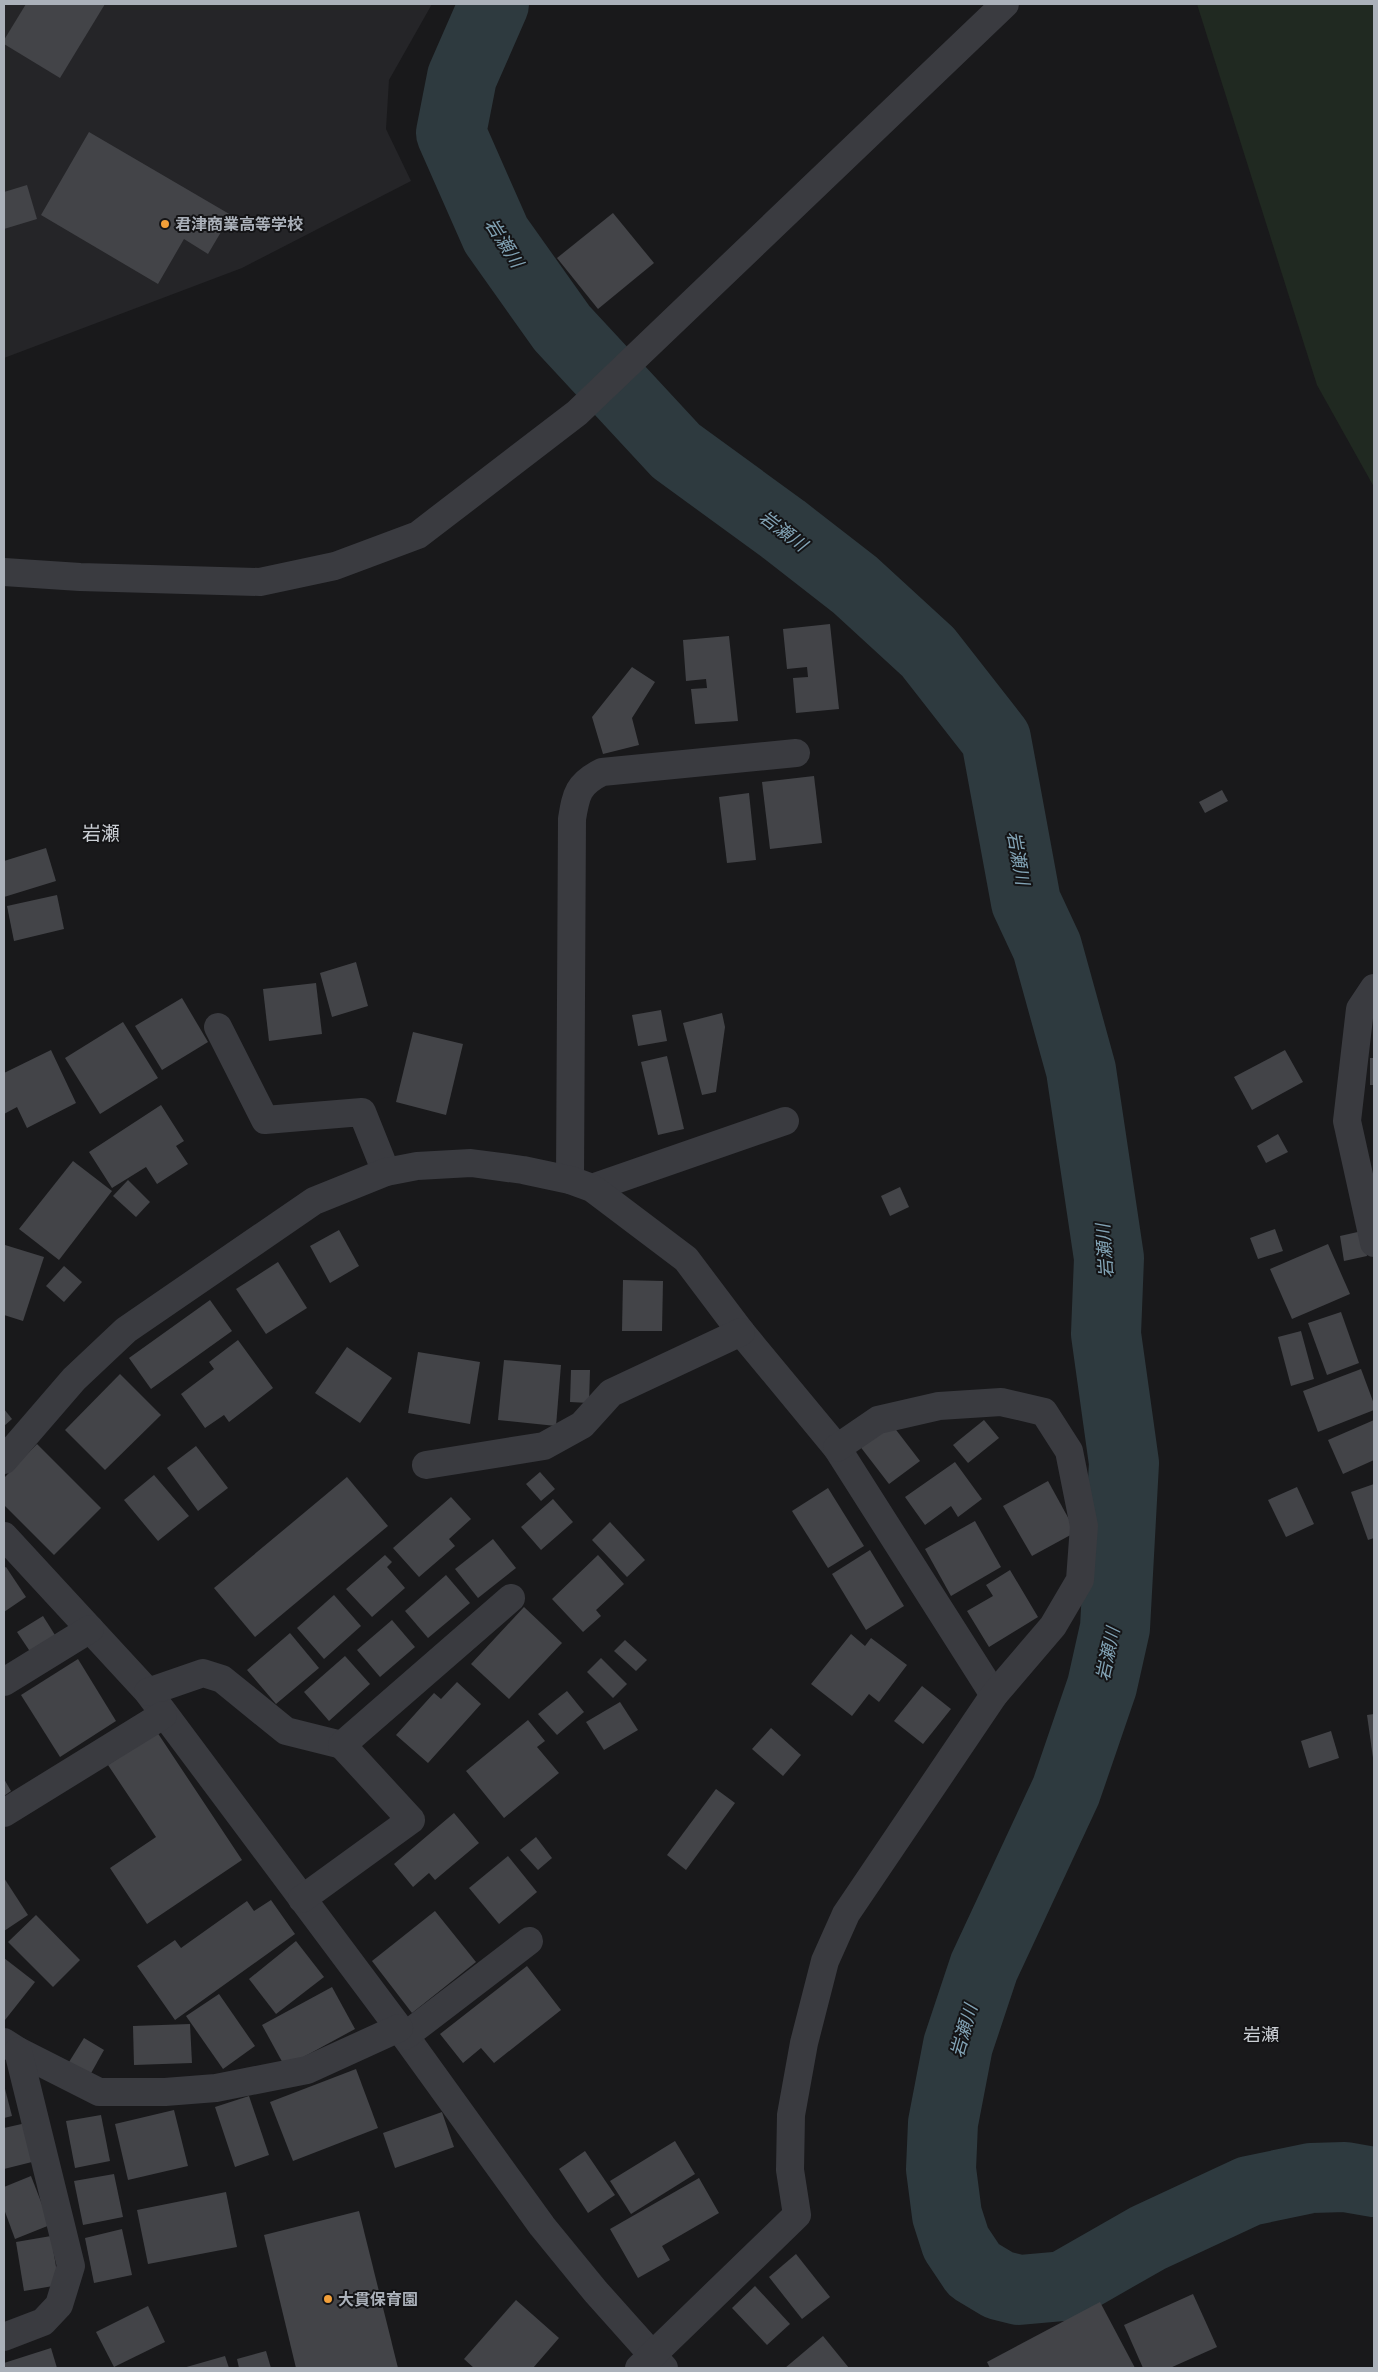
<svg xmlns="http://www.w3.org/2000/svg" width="1378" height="2372" viewBox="0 0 1378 2372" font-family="'DM Sans','Noto Sans JP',sans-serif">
  <rect width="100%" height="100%" fill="#19191b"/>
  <polygon fill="#252528" points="4,4 432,4 389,80 386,129 411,181 242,268 4,358"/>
  <polygon fill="#202921" points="1197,4 1374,4 1374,487 1317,385"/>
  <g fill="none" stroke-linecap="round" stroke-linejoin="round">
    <polyline stroke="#2e3a3f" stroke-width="70" points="494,4 462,77 451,133 496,235 562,328 676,451 783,529 855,585 928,652 996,739 1026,902 1047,947 1081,1070 1109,1258 1106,1334 1124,1463 1115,1628 1102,1686 1066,1791 984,1967 958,2045 943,2123 941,2169 947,2215 956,2243 974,2270 999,2285 1019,2290 1064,2286 1148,2238 1249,2191 1311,2178 1345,2177 1374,2182"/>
  </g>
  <g fill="#434448">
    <polygon points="26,4 105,4 60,78 4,44 4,40"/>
    <polygon points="89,132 231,215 208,254 184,239 158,284 41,215"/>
    <polygon points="27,185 37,219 4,229 4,192"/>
    <polygon points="613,213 654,263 598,309 557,258"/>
    <polygon points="830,624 839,709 796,713 793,678 808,677 807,667 787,669 783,629"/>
    <polygon points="729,636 738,721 695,724 691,689 707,688 706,679 686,681 683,640"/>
    <polygon points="632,667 655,682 632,718 639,745 603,754 592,717"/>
    <polygon points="814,776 822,843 770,849 762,782"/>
    <polygon points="1222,790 1228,801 1205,813 1199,802"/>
    <polygon points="749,793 756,860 727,863 719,797"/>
    <polygon points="46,848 56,881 4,897 4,861"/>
    <polygon points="57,895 64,929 14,941 7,906"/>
    <polygon points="356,962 368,1006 332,1017 320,973"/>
    <polygon points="316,983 322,1034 269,1041 263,989"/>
    <polygon points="182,998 208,1042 162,1070 135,1026"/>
    <polygon points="661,1010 667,1041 638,1046 632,1015"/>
    <polygon points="722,1013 725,1027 716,1092 702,1095 683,1023"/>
    <polygon points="123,1022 158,1078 100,1114 65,1058"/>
    <polygon points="413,1032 463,1044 446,1115 396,1102"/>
    <polygon points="51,1050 76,1103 27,1128 17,1107 4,1114 4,1073"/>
    <polygon points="1285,1050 1303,1082 1252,1110 1234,1077"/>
    <polygon points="667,1056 684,1129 658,1135 641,1062"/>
    <rect x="1370" y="1058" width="4" height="27"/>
    <polygon points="161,1105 184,1141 176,1146 188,1164 157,1184 146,1167 112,1188 89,1152"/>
    <polygon points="1278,1134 1288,1152 1266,1163 1257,1146"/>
    <polygon points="73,1161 112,1191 59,1260 19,1229"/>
    <polygon points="128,1180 150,1202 136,1217 113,1196"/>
    <polygon points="900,1187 909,1207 890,1216 881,1196"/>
    <polygon points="1275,1229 1283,1251 1258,1259 1250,1238"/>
    <polygon points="339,1230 359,1266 330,1283 310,1246"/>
    <polygon points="1362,1231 1367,1256 1344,1261 1340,1236"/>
    <polygon points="1328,1244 1350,1294 1292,1319 1270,1269"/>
    <polygon points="5,1245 44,1257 23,1321 4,1315"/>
    <polygon points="278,1262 307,1308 266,1334 236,1289"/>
    <polygon points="64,1266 82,1282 64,1302 46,1286"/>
    <polygon points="623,1280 663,1281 662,1331 622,1331"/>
    <polygon points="210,1300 232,1331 151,1389 129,1358"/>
    <polygon points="1341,1312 1359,1363 1327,1375 1308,1323"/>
    <polygon points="1301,1331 1314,1379 1291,1386 1278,1337"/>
    <polygon points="238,1340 273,1388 229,1422 224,1415 205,1428 181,1394 214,1369 209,1362"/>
    <polygon points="347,1347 392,1378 360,1423 315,1393"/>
    <polygon points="418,1352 480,1362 470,1424 408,1413"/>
    <polygon points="504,1360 561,1365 556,1426 498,1420"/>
    <polygon points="1361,1369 1374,1404 1374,1410 1318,1432 1303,1391"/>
    <polygon points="571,1370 590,1370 589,1403 570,1402"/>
    <polygon points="120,1374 161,1415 105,1470 65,1430"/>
    <polygon points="4,1409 12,1419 4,1426"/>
    <polygon points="984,1420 999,1438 968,1463 953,1445"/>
    <polygon points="1374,1420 1374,1460 1343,1474 1328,1440"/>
    <polygon points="890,1422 920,1461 889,1484 859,1445"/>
    <polygon points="37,1444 101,1508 54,1555 4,1505 4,1478"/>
    <polygon points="196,1446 228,1488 198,1511 167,1468"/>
    <polygon points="955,1462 982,1499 958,1517 951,1506 925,1525 905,1497"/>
    <polygon points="540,1472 555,1489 541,1501 526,1484"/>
    <polygon points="154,1475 189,1516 158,1541 124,1500"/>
    <polygon points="347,1477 388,1526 255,1637 214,1588"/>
    <polygon points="1048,1481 1076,1532 1032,1556 1003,1506"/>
    <polygon points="1374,1484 1374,1538 1368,1540 1351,1492"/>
    <polygon points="1297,1487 1314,1524 1286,1537 1268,1500"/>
    <polygon points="828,1488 864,1546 828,1568 792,1511"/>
    <polygon points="451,1497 471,1519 449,1539 455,1546 419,1577 393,1548"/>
    <polygon points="553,1499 573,1522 541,1550 521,1527"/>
    <polygon points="975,1521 1001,1567 951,1596 925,1549"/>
    <polygon points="610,1522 645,1560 627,1577 592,1540"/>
    <polygon points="493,1539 516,1568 478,1598 455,1569"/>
    <polygon points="870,1550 904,1606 866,1630 832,1574"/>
    <polygon points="385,1555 392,1562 387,1567 405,1588 372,1617 346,1589"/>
    <polygon points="598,1555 624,1584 596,1610 601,1616 583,1632 552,1599"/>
    <polygon points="6,1567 26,1597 4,1612 4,1568"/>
    <polygon points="1010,1570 1038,1617 989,1647 967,1611 993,1596 986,1585"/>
    <polygon points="446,1575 470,1603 428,1638 405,1611"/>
    <polygon points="334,1595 361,1626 324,1659 297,1628"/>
    <polygon points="524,1607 562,1643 509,1699 471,1664"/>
    <polygon points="43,1616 60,1643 35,1659 17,1632"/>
    <polygon points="392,1620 415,1647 380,1677 357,1650"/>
    <polygon points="290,1633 319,1668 276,1704 247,1670"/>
    <polygon points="851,1634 865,1646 871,1638 907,1665 879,1702 869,1694 852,1716 811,1684"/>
    <polygon points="625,1640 647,1660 636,1671 614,1651"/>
    <polygon points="345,1656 370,1684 329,1721 304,1692"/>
    <polygon points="601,1658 627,1684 613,1698 587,1672"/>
    <polygon points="78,1659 116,1721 60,1757 21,1695"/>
    <polygon points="457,1682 481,1704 428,1763 396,1735 434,1693 441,1699"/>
    <polygon points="922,1686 951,1709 923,1744 894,1721"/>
    <polygon points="567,1691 584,1712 557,1735 538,1714"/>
    <polygon points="620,1702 638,1730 604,1750 586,1722"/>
    <polygon points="1374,1714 1374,1757 1373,1758 1367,1715"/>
    <polygon points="528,1720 545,1741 537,1747 559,1773 504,1818 466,1771"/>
    <polygon points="771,1728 801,1755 783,1776 752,1749"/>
    <polygon points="1331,1731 1339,1758 1309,1768 1301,1741"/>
    <polygon points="157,1732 242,1860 147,1924 110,1868 156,1837 108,1765"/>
    <polygon points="4,1779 11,1791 4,1796"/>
    <polygon points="716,1789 735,1803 686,1870 667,1855"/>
    <polygon points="454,1813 479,1843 435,1880 429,1873 413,1887 394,1864"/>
    <polygon points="536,1837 552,1858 538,1870 520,1850"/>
    <polygon points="508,1856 537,1892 499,1924 469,1888"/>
    <polygon points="4,1878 28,1915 4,1931"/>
    <polygon points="271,1900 295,1934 175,2020 137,1966 175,1940 181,1948 247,1901 254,1911"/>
    <polygon points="435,1911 476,1962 412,2013 372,1961"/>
    <polygon points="36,1915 80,1960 53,1987 8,1942"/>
    <polygon points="296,1941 324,1977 276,2014 249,1979"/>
    <polygon points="4,1958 35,1982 5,2020 4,2019"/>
    <polygon points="527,1966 561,2010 494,2063 481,2048 463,2063 440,2034"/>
    <polygon points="332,1987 355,2029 285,2067 262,2025"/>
    <polygon points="219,1994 255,2046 223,2069 186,2016"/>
    <polygon points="190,2024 192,2063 134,2065 133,2026"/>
    <polygon points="84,2038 104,2050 90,2075 69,2062"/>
    <polygon points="356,2069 378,2128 293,2161 270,2102"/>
    <polygon points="4,2085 12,2116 4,2118"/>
    <polygon points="249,2096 269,2155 235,2167 215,2107"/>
    <polygon points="174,2110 188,2166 128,2180 115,2124"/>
    <polygon points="442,2112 454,2147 395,2168 383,2133"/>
    <polygon points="101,2115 110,2161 75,2168 66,2121"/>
    <polygon points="26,2123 36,2161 4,2169 4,2128"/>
    <polygon points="675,2141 695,2174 631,2214 610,2181"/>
    <polygon points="585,2151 615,2195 588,2213 559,2169"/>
    <polygon points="114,2174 123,2217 83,2225 74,2181"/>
    <polygon points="31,2176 50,2225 15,2239 4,2209 4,2187"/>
    <polygon points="699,2178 719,2213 662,2246 670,2260 638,2278 610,2229"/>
    <polygon points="226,2192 237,2247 148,2264 137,2210"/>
    <polygon points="359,2211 398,2368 296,2368 264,2235"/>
    <polygon points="122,2229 132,2275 94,2283 85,2238"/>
    <polygon points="51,2236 59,2285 24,2291 16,2242"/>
    <polygon points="796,2254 830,2297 802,2319 769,2277"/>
    <polygon points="755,2286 790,2324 767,2345 732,2308"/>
    <polygon points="1193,2294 1217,2347 1170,2368 1143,2368 1124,2325"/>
    <polygon points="516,2300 559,2338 533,2368 474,2368 464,2359"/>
    <polygon points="1100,2302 1135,2368 990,2368 987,2362"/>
    <polygon points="148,2306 165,2342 114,2367 96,2332"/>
    <polygon points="823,2336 849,2368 785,2368"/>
    <polygon points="51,2348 57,2368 4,2368 4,2363"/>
    <polygon points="266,2351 271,2368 239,2368 237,2359"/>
    <polygon points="225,2356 229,2368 183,2368"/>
  </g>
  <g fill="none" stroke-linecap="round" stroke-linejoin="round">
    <g stroke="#3a3b40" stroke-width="28">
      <polyline points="4,572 80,577 260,582 335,566 418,535 577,413 1005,4"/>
      <polyline points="1374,988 1360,1009 1347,1121 1374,1243"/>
      <polyline points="218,1027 265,1120 362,1112 386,1172"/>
      <path d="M570,1180L572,819C576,794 578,784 602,772L796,753"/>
      <polyline points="592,1188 785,1121"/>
      <polyline points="4,1460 74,1379 126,1330 314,1201 386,1172 417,1166 471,1163 523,1170 570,1180 592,1188 686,1259 741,1332 837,1448 994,1695"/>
      <polyline points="426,1465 544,1446 582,1425 611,1393 741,1332"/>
      <polyline points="4,1536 148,1692 405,2036 542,2226 596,2292 664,2368"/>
      <polyline points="4,1682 90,1629"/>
      <polyline points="148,1692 203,1673 222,1679 286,1731 342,1745"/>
      <polyline points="4,1813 163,1715"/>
      <polyline points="302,1899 411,1820 342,1745 511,1598"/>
      <polyline points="405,2036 529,1941"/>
      <polyline points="4,2042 18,2051 99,2092 165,2092 216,2088 307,2070 399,2028"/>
      <polyline points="4,2337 43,2322 59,2305 71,2266 18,2051"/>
      <polyline points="639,2368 797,2215 790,2170 791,2115 804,2043 825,1961 846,1914 994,1695 1053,1626 1080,1580 1084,1526 1069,1451 1044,1412 1001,1402 939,1406 878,1420 837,1448"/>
    </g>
  </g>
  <g fill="#f29f39" stroke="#141416" stroke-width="2">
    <circle cx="165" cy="224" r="5"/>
    <circle cx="328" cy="2299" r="5"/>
  </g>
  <g text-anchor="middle" stroke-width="4" stroke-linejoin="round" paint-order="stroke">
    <g font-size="16" font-weight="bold" fill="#abb1ba" stroke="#141416" text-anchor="start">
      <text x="175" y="230">君津商業高等学校</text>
      <text x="338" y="2305">大貫保育園</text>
    </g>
    <g font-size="18" font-style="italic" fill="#82a3b5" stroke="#141416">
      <text transform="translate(504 243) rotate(58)" y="6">岩瀬川</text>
      <text transform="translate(783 531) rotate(37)" y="6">岩瀬川</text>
      <text transform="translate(1018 858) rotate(80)" y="6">岩瀬川</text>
      <text transform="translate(1105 1251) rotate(-94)" y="6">岩瀬川</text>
      <text transform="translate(1108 1654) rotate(-78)" y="6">岩瀬川</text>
      <text transform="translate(964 2031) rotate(-74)" y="6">岩瀬川</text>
    </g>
    <g font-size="18" fill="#ccd0d6" stroke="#141416">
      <text x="1261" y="2041">岩瀬</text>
    </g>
    <g font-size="19" fill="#ccd0d6" stroke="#141416">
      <text x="101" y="840">岩瀬</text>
    </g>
  </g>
  <rect width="1378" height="2372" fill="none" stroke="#abb1ba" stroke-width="10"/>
</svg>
